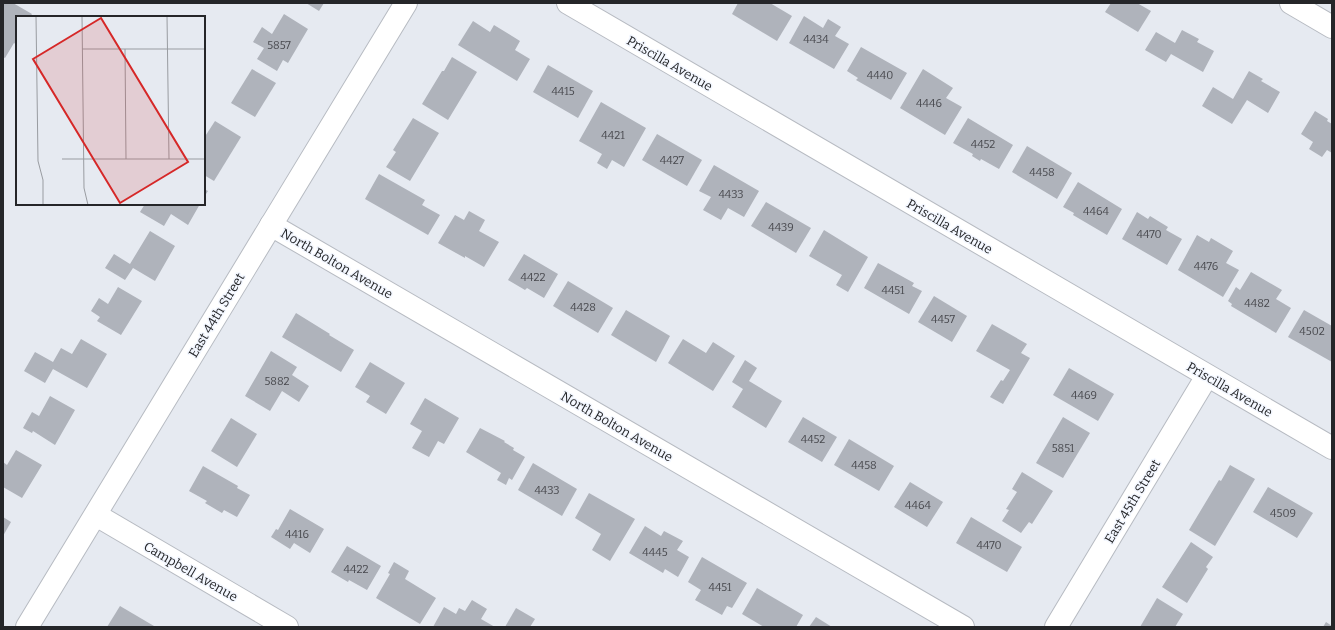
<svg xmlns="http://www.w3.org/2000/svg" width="1335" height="630" viewBox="0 0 1335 630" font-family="Bitter,serif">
  <rect width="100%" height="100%" fill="#e6eaf1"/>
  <g fill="#afb3bb">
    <polygon points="3,3 13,3 32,14 30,17 17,17 17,45 14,43 5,58 3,57"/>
    <polygon points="306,3 324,3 319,11"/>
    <polygon points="738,3 770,3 792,16 777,41 732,14"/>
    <polygon points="1111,3 1137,3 1151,11 1138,32 1105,12"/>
    <polygon points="284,14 308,29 288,63 283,60 277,71 257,59 264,48 253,42 262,27 272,34"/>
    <polygon points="804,16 823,28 828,19 841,27 835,36 849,44 834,69 789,43"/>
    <polygon points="473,21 490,32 494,25 520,41 515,50 530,59 517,81 458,45"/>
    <polygon points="1182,30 1199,39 1197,42 1214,51 1203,72 1171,54 1166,62 1145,50 1156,32 1175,43"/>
    <polygon points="861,47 907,73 891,100 856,80 858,78 847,71"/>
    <polygon points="452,57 477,72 448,120 422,104 442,71 444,71"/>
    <polygon points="548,65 593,91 578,118 533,92"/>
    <polygon points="252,69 276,83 255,117 231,103"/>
    <polygon points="923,69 953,88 946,98 962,107 945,135 900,108"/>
    <polygon points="1249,71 1263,79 1261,81 1280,92 1268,113 1247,100 1232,124 1202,106 1213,87 1233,99"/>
    <polygon points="601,102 646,128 624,167 612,160 607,169 597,163 602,154 579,141"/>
    <polygon points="1315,111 1328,119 1327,121 1332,124 1332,153 1327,150 1322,157 1309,149 1313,142 1301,134"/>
    <polygon points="413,118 439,133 410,181 386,167 396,152 393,150"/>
    <polygon points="968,118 1013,145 999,169 981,159 980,161 972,156 973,154 953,143"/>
    <polygon points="215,121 241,137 214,181 204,175 204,138"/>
    <polygon points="657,134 702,160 687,186 642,160"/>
    <polygon points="1027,146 1072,173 1057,199 1012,172"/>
    <polygon points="714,165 759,191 744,217 728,208 721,220 703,210 711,197 699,191"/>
    <polygon points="379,174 425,200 422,205 440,215 428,235 365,199"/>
    <polygon points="1078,182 1122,209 1107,235 1073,215 1074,213 1063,207"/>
    <polygon points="204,189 208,191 204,197"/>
    <polygon points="766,202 811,228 796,253 751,226"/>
    <polygon points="145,204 200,204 188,225 171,214 164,226 140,212"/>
    <polygon points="469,211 485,220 479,231 499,242 484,267 465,256 465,258 438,243 455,215 464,220"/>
    <polygon points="1137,212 1148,219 1150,216 1168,227 1166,230 1182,239 1167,265 1122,239"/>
    <polygon points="824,230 868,257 848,292 836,285 842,275 809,256"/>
    <polygon points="150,231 175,246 155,281 133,268 125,280 105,268 114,254 130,264"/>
    <polygon points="1197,235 1209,242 1211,238 1233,251 1226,263 1239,270 1223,297 1178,270"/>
    <polygon points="524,254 558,274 544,298 527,288 525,290 508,280"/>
    <polygon points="878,263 914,283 912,286 922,291 909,314 864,288"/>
    <polygon points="1251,272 1282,290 1276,299 1291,308 1276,333 1231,306 1232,304 1228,301 1236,287 1240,290"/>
    <polygon points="568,281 613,308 598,333 553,306"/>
    <polygon points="118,287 142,301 121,335 97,321 100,317 91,311 99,298 108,304"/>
    <polygon points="934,296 967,316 952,342 918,322"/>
    <polygon points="626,310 670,336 656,362 611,335"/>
    <polygon points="1304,310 1332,326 1332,362 1288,337"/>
    <polygon points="296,313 330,334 329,335 354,350 341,372 282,337"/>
    <polygon points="992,324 1027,344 1021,353 1030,358 1003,404 990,397 1001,380 1003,381 1010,370 976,351"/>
    <polygon points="81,339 107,354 87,388 53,369 45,383 24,371 35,352 53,362 61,348 72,354"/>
    <polygon points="683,339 706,353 713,342 735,356 713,391 668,363"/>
    <polygon points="271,351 297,367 292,375 309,386 299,402 282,391 270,411 245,396"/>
    <polygon points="745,360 757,368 749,381 782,401 766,428 732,407 743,389 732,382"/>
    <polygon points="370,362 405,383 386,414 366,402 370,396 355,387"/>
    <polygon points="1069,368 1114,394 1098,421 1053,395"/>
    <polygon points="50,396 75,410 55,445 33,431 32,433 23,428 32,412 39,416"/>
    <polygon points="425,398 459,418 444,444 438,441 429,457 412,448 422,431 410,424"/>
    <polygon points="803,417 837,437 822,462 788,442"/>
    <polygon points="1063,417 1090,433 1063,478 1036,463"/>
    <polygon points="231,418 257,434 237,467 211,451"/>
    <polygon points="480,428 505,441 504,442 514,448 513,450 525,457 512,480 509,478 506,485 497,480 501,473 466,452"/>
    <polygon points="849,439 894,466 879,491 834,465"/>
    <polygon points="16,450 42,465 22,498 3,487 3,462 7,465"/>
    <polygon points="533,463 577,489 562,516 518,490"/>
    <polygon points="1230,465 1255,479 1215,546 1189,530 1219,480 1221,481"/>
    <polygon points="203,466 238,486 237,488 250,495 237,517 224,510 222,513 205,503 207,501 189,491"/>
    <polygon points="1022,472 1053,491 1032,524 1029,522 1021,533 1002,521 1009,510 1006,509 1017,492 1012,489"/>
    <polygon points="910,482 943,502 927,527 894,507"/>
    <polygon points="1268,487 1313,513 1297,538 1253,512"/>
    <polygon points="589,493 635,519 610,561 592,550 601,534 575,518"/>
    <polygon points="290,509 324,529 310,553 294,543 290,549 271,537 276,529 278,530"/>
    <polygon points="3,517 11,522 3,536"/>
    <polygon points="971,517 1022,547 1007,572 956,543"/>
    <polygon points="645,526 661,536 664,531 683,541 677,550 689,557 678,577 665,569 663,573 629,553"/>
    <polygon points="1191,542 1213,557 1206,567 1208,569 1187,603 1162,587"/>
    <polygon points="347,546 381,566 367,590 349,580 348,582 331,572"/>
    <polygon points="702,557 747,583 732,608 727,606 722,615 695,600 701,590 688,582"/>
    <polygon points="394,562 409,571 405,579 436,598 420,624 376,598 390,574 388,573"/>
    <polygon points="757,588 803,615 796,627 764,627 742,614"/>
    <polygon points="1157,598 1183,614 1175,627 1140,627"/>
    <polygon points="472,600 487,609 481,619 495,627 433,627 444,607 456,614 459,608 465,611"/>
    <polygon points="120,606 154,626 153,627 107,627"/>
    <polygon points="516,608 535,619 530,627 505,627"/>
    <polygon points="816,617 832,627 809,627"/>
    <polygon points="1326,622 1332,626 1332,627 1323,627"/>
  </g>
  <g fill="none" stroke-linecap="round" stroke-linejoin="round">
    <defs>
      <g id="minor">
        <polyline points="568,3 1332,448"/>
        <polyline points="1291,3 1332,27"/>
        <polyline points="271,225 963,627"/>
        <polyline points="96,515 287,627"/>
        <polyline points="27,627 406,3"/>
        <polyline points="1056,627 1207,376"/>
      </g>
    </defs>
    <use href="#minor" stroke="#b7bbc2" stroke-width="24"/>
    <use href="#minor" stroke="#fff" stroke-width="22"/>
  </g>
  <g text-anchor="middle" stroke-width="3" stroke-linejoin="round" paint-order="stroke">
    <g font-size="11" fill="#48494e">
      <text x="816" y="43">4434</text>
      <text x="279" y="49">5857</text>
      <text x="880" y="79">4440</text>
      <text x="563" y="95">4415</text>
      <text x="929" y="107">4446</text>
      <text x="613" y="139">4421</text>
      <text x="983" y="148">4452</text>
      <text x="672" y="164">4427</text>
      <text x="1042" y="176">4458</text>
      <text x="731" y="198">4433</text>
      <text x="1096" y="215">4464</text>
      <text x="781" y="231">4439</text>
      <text x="1149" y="238">4470</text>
      <text x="1206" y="270">4476</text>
      <text x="533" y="281">4422</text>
      <text x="893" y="294">4451</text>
      <text x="1257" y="307">4482</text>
      <text x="583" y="311">4428</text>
      <text x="943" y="323">4457</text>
      <text x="1312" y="335">4502</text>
      <text x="277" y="385">5882</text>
      <text x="1084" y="399">4469</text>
      <text x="813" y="443">4452</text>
      <text x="1063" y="452">5851</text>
      <text x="864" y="469">4458</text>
      <text x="547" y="494">4433</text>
      <text x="918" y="509">4464</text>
      <text x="1283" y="517">4509</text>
      <text x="297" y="538">4416</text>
      <text x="989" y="549">4470</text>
      <text x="655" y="556">4445</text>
      <text x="356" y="573">4422</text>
      <text x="720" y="591">4451</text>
    </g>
    <g font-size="13" fill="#252629" stroke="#f3f7ff">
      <text transform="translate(670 63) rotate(30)" y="5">Priscilla Avenue</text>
      <text transform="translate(950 226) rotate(30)" y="5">Priscilla Avenue</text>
      <text transform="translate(337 263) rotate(30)" y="5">North Bolton Avenue</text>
      <text transform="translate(216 315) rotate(-59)" y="5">East 44th Street</text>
      <text transform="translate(1230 389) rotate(30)" y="5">Priscilla Avenue</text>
      <text transform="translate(617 426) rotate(30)" y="5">North Bolton Avenue</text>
      <text transform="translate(1132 501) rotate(-59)" y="5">East 45th Street</text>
      <text transform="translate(191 571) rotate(30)" y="5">Campbell Avenue</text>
    </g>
  </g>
  <g transform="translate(16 16)">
    <rect width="189" height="189" fill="#e6eaf1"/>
    <path fill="none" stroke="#999ca1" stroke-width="1" d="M20,0L22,145L27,164V189M66,0L68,172L72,189M151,0L153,143M66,33H189M109,33L110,143M46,143H189"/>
    <path fill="#d62828" fill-opacity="0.15" stroke="#d62828" stroke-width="2" d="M85,2L172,146L104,187L17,43Z"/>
    <rect width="189" height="189" fill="none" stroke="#252629" stroke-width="2"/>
  </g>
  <rect width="1335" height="630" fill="none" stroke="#252629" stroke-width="8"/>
</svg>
